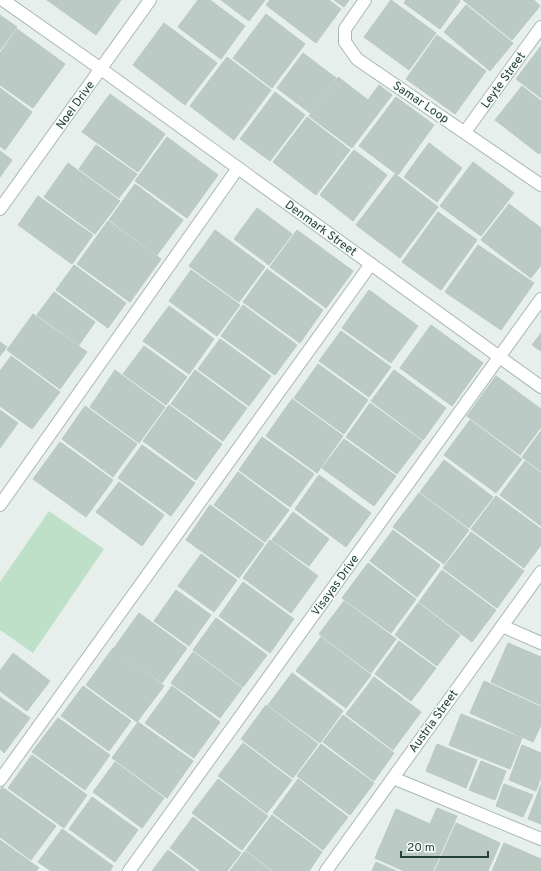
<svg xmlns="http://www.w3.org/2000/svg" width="541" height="871" viewBox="0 0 541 871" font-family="Overpass,sans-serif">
  <rect width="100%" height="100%" fill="#e6efeb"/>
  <polygon fill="#bfe0c8" points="49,511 104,549 33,653 0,630 0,582"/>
  <g fill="#bbcac4" stroke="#b8c9c2">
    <polygon points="47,0 121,0 96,35"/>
    <polygon points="198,0 210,0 245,26 221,59 178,27"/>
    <polygon points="221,0 265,0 249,21"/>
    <polygon points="270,0 329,0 341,9 316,43 266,5"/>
    <polygon points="334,0 349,0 344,7"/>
    <polygon points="391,0 436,33 409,70 364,37"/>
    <polygon points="406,0 459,0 460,1 440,29 404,3"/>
    <polygon points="463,0 534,0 540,6 512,40"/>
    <polygon points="466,5 513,43 490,71 444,32"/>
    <polygon points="266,14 305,44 272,88 233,58"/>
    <polygon points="0,15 17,27 0,50"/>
    <polygon points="164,23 217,63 185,105 133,65"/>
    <polygon points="17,29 65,64 33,108 0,85 0,53"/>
    <polygon points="437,35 486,71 455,114 406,79"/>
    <polygon points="541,46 541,98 516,79"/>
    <polygon points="303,53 336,78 310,113 277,88"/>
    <polygon points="227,57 271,90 234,140 190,106"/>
    <polygon points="338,77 368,100 379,85 392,95 352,148 309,116"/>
    <polygon points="522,86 541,101 541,152 539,154 495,120"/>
    <polygon points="0,88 32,112 5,150 0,146"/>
    <polygon points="275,92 305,115 270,161 240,139"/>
    <polygon points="110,94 165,134 138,172 82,132"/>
    <polygon points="396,97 434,125 398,175 359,146"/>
    <polygon points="307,117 350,150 316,195 273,162"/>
    <polygon points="167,137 218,175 187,218 135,181"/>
    <polygon points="429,143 462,168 437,202 404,177"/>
    <polygon points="96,145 137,174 119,198 79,169"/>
    <polygon points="354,150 387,175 353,221 320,195"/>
    <polygon points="0,151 12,160 0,177"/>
    <polygon points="473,162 514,193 481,236 440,206"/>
    <polygon points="68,163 120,201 95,234 44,197"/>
    <polygon points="395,174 438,207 400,258 356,225"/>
    <polygon points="135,184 183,220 157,255 109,220"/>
    <polygon points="38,196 93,235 72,264 18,225"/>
    <polygon points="509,204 541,228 541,265 531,278 481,240"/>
    <polygon points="257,208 292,234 269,265 234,239"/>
    <polygon points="438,212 477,240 441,290 402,262"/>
    <polygon points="108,221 161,259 130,302 77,264"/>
    <polygon points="215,230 265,267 239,302 189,266"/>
    <polygon points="297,230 353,271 326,308 270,267"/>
    <polygon points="478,245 534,283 501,330 445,292"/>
    <polygon points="74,265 126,303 108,328 56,290"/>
    <polygon points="267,269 323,310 300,343 243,302"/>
    <polygon points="191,270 240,305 217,336 169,301"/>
    <polygon points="369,290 418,326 391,363 342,328"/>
    <polygon points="54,292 95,322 79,345 37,315"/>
    <polygon points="243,305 297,345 275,375 221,336"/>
    <polygon points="169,306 214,339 189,374 143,341"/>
    <polygon points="33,314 87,352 60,389 7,350"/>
    <polygon points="431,325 483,363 452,406 400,368"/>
    <polygon points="341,331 391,367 369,397 319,361"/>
    <polygon points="541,333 541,351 532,345"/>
    <polygon points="220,339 271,376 249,406 198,369"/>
    <polygon points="0,342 7,347 0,356"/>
    <polygon points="144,346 187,377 166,405 123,374"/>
    <polygon points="11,356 60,392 32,429 0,406 0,371"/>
    <polygon points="318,364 368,400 344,434 294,398"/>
    <polygon points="115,370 165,407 139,443 90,407"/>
    <polygon points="195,370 247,408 223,441 171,404"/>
    <polygon points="394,370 446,408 423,440 371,401"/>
    <polygon points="496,376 541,409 541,427 520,455 467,416"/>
    <polygon points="292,399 343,436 317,473 266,436"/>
    <polygon points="370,403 422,441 397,474 346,437"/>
    <polygon points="169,405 222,444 196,480 143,441"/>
    <polygon points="85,406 137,444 113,477 62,439"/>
    <polygon points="0,410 18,423 0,448"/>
    <polygon points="470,420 522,459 496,493 444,455"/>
    <polygon points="541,431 541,471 522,457"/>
    <polygon points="262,437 314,474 290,507 239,470"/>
    <polygon points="344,439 396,476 374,506 322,468"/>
    <polygon points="60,442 113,480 86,517 33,479"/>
    <polygon points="142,445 195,483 171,516 118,478"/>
    <polygon points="444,460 493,497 469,528 420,492"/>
    <polygon points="525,461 541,473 541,526 500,495"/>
    <polygon points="238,472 289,510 265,542 214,505"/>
    <polygon points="319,475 371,513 346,547 295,509"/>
    <polygon points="119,482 164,515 142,546 96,512"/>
    <polygon points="419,493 469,530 444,564 393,527"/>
    <polygon points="496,496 541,529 541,545 524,568 471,529"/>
    <polygon points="210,505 264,544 239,578 186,540"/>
    <polygon points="293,512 329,539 309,566 272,540"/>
    <polygon points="393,530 440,565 417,597 370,561"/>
    <polygon points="471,532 524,571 497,608 443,568"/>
    <polygon points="270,540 318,576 291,613 243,578"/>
    <polygon points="201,554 237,580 214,612 178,586"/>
    <polygon points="368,563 416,599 391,633 342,598"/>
    <polygon points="442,570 496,610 472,642 419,602"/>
    <polygon points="243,582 294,619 270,653 219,616"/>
    <polygon points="176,590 211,615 189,646 154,621"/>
    <polygon points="344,601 396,639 371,673 319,634"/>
    <polygon points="418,603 460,635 437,666 395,635"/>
    <polygon points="139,613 187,648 162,683 114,648"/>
    <polygon points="216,618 267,655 243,687 193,650"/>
    <polygon points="321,637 371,675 346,708 296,671"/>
    <polygon points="399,641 436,668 411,701 375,674"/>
    <polygon points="508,643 541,657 541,705 491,682"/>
    <polygon points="113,648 164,686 137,722 86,685"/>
    <polygon points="193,652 242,688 220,718 171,683"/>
    <polygon points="13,653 50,681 27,711 0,691 0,671"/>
    <polygon points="292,673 343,711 320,743 268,705"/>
    <polygon points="374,677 421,712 393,750 346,714"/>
    <polygon points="484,681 541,707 541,725 533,742 470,713"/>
    <polygon points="83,686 131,721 109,751 61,716"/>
    <polygon points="172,686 220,722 194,758 145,723"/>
    <polygon points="0,697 30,718 4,753 0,749"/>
    <polygon points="266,705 318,744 293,778 241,739"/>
    <polygon points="461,714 522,738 510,769 449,745"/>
    <polygon points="343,715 394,753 374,781 323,742"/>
    <polygon points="58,718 110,755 85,790 32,752"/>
    <polygon points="138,722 193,761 167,798 112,758"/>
    <polygon points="243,743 292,780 267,813 218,776"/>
    <polygon points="321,744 374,783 350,815 297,776"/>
    <polygon points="437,744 477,760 466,788 426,771"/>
    <polygon points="522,745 541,753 541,777 536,791 509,780"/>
    <polygon points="32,755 87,795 64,828 8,788"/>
    <polygon points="481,761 506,771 495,800 469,790"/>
    <polygon points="115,762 164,798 142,828 93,792"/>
    <polygon points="218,779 268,816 242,850 192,813"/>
    <polygon points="298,779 348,817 323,850 273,813"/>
    <polygon points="504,784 533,795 523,817 496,806"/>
    <polygon points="541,785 541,824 528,819"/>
    <polygon points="2,787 56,826 31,860 0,837 0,791"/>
    <polygon points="92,797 138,830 115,862 69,829"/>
    <polygon points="437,808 457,816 433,871 404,871 375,858 396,809 430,824"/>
    <polygon points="272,815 322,852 309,871 273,871 246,850"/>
    <polygon points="193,817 241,853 227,871 201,871 170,848"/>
    <polygon points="456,823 500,843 488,871 435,871"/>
    <polygon points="62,829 113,866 110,871 51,871 38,862"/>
    <polygon points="0,840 39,868 36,871 0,871"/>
    <polygon points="504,843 541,859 541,871 492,871"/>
    <polygon points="168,850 196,871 152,871"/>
    <polygon points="245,851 271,871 230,871"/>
    <polygon points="376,862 396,871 372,871"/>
  </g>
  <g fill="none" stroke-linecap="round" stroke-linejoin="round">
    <defs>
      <g id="minor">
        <polyline points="3,0 101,69 541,387"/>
        <polyline points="365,0 345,29 345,42 357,59 541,185"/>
        <polyline points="465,132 541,27"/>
        <polyline points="0,209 150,0"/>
        <polyline points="0,505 238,168"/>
        <polyline points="502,626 541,643"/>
        <polyline points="393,778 541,839"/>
        <polyline points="0,780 371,264"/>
        <polyline points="129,871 541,299"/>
        <polyline points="326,871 541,572"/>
      </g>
    </defs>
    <use href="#minor" stroke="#a8b8b2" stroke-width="14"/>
    <use href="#minor" stroke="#fff" stroke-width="12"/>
  </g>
  <g text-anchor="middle" stroke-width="3" stroke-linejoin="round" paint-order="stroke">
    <g font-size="12" fill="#24423a" stroke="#f7fbf9">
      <text transform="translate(503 80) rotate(-54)" y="4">Leyte Street</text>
      <text transform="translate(421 102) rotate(34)" y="4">Samar Loop</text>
      <text transform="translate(75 105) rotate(-54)" y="4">Noel Drive</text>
      <text transform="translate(321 228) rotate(36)" y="4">Denmark Street</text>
      <text transform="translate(335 585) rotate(-54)" y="4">Visayas Drive</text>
      <text transform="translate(433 721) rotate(-54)" y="4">Austria Street</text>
    </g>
  </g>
  <path d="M401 851v6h87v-6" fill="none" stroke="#24423a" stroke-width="2"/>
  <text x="407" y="851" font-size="12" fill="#24423a" stroke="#f7fbf9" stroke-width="3" paint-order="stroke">20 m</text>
</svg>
